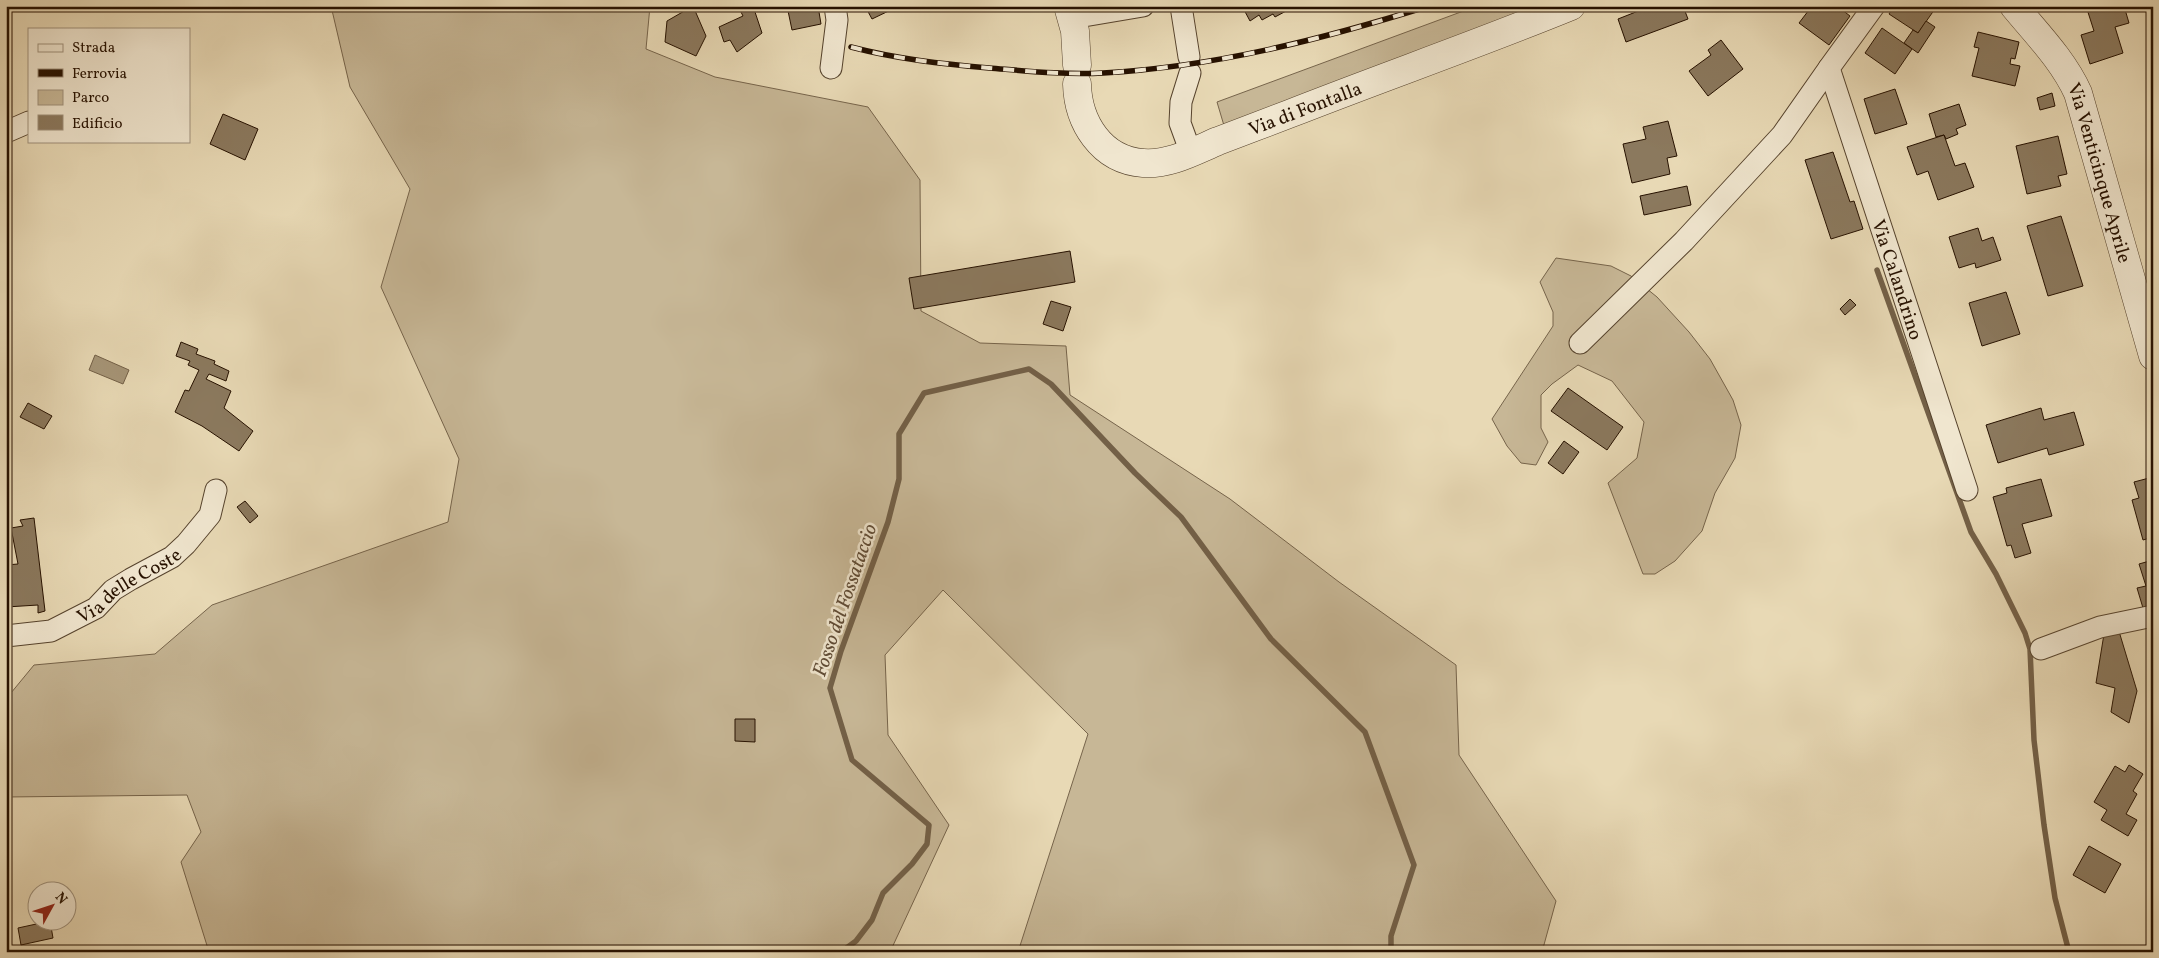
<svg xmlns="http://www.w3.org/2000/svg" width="2159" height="958" viewBox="0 0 2159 958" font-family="Vollkorn,serif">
  <rect width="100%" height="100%" fill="#e8d9b5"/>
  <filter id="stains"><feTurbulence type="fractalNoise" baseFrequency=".004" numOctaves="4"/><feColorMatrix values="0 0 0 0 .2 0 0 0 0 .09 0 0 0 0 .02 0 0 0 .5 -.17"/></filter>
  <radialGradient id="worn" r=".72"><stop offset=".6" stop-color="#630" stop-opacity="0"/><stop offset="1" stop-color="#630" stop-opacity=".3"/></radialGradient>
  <g fill="#c7b796" stroke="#76644b">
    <polygon points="331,6 650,6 646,49 715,77 868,107 920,180 921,311 980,343 1066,346 1070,395 1230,499 1339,582 1456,665 1459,755 1556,901 1542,952 1018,952 1088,734 943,590 885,655 888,735 949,825 890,952 209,952 181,862 201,832 187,795 6,797 6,699 34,665 155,654 212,605 448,522 459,459 381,287 410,189 350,87"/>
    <polygon points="1477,6 1546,6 1225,129 1217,102"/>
    <polygon points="1556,258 1611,266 1631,276 1657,297 1689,332 1710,359 1733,400 1741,425 1735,458 1715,493 1702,531 1675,561 1655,574 1643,574 1608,483 1637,458 1644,422 1612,381 1578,365 1552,384 1541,395 1541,428 1548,442 1536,465 1521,463 1507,446 1492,419 1553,326 1553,312 1540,282"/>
  </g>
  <polygon fill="#a69577" stroke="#736047" points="95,355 129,370 123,384 89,370"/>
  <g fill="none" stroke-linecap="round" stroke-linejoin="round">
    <g stroke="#736047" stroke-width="5.5">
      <polyline points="1877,270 1971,532 1996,574 2025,633 2030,649 2034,740 2044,825 2055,898 2069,952"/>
      <polyline points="841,952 856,941 872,920 883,893 912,864 927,844 929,825 852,760 830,688 841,651 888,522 899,479 899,434 924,393 1029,369 1051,384 1135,473 1181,517 1271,639 1365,732 1414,865 1391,936 1391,952"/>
    </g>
  </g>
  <g fill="#8b795e" stroke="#261100">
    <polygon points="693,6 706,36 696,56 665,42 667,21"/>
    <polygon points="738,6 753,6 762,33 737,52 730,40 724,42 719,27 743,16"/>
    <polygon points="787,6 818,6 821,24 792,30"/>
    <polygon points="865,6 899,6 872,19"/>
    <polygon points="1242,6 1286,6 1288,10 1275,17 1273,14 1262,20 1259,15 1250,21"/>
    <polygon points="1651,6 1683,6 1688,19 1626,42 1618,19"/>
    <polygon points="1812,6 1837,6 1850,16 1829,45 1799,23"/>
    <polygon points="1894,6 1937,6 1918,33 1889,14"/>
    <polygon points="2086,6 2124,6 2129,23 2115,27 2123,53 2090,64 2081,35 2094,31"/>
    <polygon points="1926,21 1935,27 1918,53 1904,43 1913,30 1918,33"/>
    <polygon points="1882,28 1912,49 1895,74 1865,53"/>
    <polygon points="1978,32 2019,42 2015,59 2011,58 2010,64 2020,66 2015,86 1972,76 1979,48 1974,47"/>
    <polygon points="1721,40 1743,69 1708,96 1689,71 1711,55 1708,50"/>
    <polygon points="1895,89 1907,124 1875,134 1864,99"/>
    <polygon points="2052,93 2055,106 2040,110 2037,98"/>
    <polygon points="1959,104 1966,125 1956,129 1958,134 1946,139 1944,135 1936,137 1929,114"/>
    <polygon points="223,114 258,129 245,160 210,144"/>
    <polygon points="1668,121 1677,156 1667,158 1670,174 1632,183 1623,144 1646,139 1643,127"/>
    <polygon points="1944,135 1955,166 1965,163 1974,187 1938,200 1928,171 1917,175 1907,147"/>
    <polygon points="2058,136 2067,174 2058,176 2061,186 2027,194 2016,146"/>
    <polygon points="1833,152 1850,202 1854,201 1863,229 1831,239 1805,160"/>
    <polygon points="1687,186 1691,205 1644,215 1640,196"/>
    <polygon points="2061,216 2083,286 2048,296 2027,226"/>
    <polygon points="1978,228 1982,241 1993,237 2001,260 1976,268 1975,263 1959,268 1949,237"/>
    <polygon points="1070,251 1075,282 914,309 909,278"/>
    <polygon points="2006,292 2020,334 1982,346 1969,303"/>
    <polygon points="1850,299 1856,305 1845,315 1840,309"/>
    <polygon points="1051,301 1071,307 1063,331 1043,324"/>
    <polygon points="181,342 198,349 196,354 215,361 214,364 229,371 226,381 209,374 206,379 231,391 224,408 253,431 239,451 202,426 175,412 185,390 189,391 199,370 188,365 190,361 176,356"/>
    <polygon points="1568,388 1623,427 1607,450 1551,411"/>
    <polygon points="28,403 52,416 44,429 20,417"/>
    <polygon points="2041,408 2044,420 2074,412 2084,445 2049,455 2047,448 1998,463 1986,425"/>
    <polygon points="1564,441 1579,452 1563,474 1548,463"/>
    <polygon points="2153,477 2153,537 2143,540 2132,500 2139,498 2134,482"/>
    <polygon points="2041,479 2052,516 2022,524 2031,553 2015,558 2011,545 2007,546 1993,497 2007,493 2006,488"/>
    <polygon points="245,501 258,516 250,523 237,507"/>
    <polygon points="34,518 45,611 38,613 38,605 6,607 6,565 18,564 11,528 23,526 20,520"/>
    <polygon points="2153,560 2153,605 2143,608 2137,588 2146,586 2139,564"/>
    <polygon points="2118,628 2137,691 2129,723 2111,712 2115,688 2096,683 2104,634"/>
    <polygon points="735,719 755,719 755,742 735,741"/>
    <polygon points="2129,765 2143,774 2133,791 2137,794 2126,814 2137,820 2128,836 2101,820 2107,810 2094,802 2115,766 2125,772"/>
    <polygon points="2089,846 2121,864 2105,893 2073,875"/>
    <polygon points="50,921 53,938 21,945 18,928"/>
  </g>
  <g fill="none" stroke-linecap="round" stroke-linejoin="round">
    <defs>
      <g id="minor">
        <polyline points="1181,6 1189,57"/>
        <path id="s1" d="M1874,6L1829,68L1967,490"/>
        <polyline points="1072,18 1143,6"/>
        <polyline points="831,68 837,20 835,6"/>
        <polyline points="1190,73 1181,102 1180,123 1191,153"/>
        <polyline points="6,132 29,122"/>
        <polyline points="1580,343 1684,241 1782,135 1829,68"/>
        <path id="s2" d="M6,636L51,631L96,608L113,590L131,579L172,557L186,544L210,515L216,490"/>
        <polyline points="2041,649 2100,627 2153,616"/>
      </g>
      <g id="tertiary">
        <polyline points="1068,6 1075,31 1077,65"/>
        <path id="s3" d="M2014,6C2037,34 2063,60 2078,93L2153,356"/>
        <path id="s4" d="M1077,84C1078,122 1101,160 1143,163C1170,165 1194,151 1218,141C1242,132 1265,123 1289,114C1383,77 1478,44 1571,6"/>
      </g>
    </defs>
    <use href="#minor" stroke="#56432d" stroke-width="23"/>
    <use href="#tertiary" stroke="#56432d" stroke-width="29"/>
    <use href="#minor" stroke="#f0e6cf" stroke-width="21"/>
    <use href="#tertiary" stroke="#f0e6cf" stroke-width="28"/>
    <defs>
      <path id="rail" d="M851,47C897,59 942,64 989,68C1027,71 1065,75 1103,73C1214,67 1323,39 1429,6"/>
    </defs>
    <use href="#rail" stroke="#261100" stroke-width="5.5"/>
    <use href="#rail" stroke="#f0e6cf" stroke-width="4" stroke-dasharray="11" stroke-linecap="butt"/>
  </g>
  <g text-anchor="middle" stroke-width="5" stroke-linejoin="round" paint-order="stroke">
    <g font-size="19" fill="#261100" stroke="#f0e6cf">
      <text dy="7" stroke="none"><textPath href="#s4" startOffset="285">Via di Fontalla</textPath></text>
      <text dy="7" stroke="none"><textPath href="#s3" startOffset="191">Via Venticinque Aprile</textPath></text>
      <text dy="7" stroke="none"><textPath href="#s1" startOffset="299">Via Calandrino</textPath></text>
      <text dy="7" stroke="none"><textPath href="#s2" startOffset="136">Via delle Coste</textPath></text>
    </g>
    <g font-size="20" font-style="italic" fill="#604c36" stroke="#f0e6cf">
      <text transform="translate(844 600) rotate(-71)" y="7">Fosso del Fossataccio</text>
    </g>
  </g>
  <rect width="2159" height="958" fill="none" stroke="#e8d9b5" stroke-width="25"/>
  <rect x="8" y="8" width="2144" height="943" fill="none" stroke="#261100" stroke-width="2.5"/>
  <rect x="12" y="12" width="2134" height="933" fill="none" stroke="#261100"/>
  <rect x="28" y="28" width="162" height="115" fill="#f0e6cf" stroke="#9f917c"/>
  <rect x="38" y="44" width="25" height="8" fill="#f0e6cf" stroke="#9f917c"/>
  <text x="72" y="52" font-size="15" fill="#261100">Strada</text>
  <rect x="38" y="69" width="25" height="8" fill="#261100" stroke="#9f917c"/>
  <text x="72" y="78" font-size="15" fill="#261100">Ferrovia</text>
  <rect x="38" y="90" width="25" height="15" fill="#c7b796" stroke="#9f917c"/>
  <text x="72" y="102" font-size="15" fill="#261100">Parco</text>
  <rect x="38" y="115" width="25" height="15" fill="#8b795e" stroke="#9f917c"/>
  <text x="72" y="128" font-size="15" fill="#261100">Edificio</text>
  <g transform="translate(52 906) rotate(50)"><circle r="24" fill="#f0e6cf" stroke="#9f917c"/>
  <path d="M0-4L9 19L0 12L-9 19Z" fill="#8f2418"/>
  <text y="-8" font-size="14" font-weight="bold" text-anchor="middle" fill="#261100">N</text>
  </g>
  <rect width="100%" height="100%" filter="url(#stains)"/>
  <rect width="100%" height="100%" fill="url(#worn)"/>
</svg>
